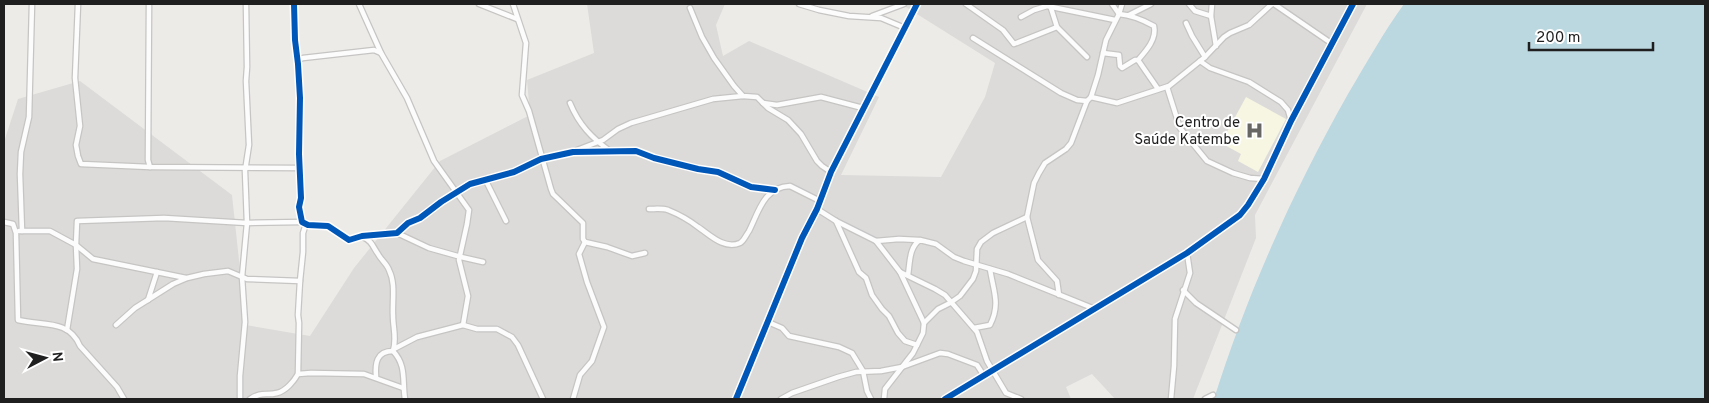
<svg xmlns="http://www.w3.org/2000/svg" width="1709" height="403" viewBox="0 0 1709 403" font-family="Overpass,sans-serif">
  <rect width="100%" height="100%" fill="#edebe8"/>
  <polygon fill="#dcdbd9" points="587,4 725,4 716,25 723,56 749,41 879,97 841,175 941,177 985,97 995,63 901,4 1367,4 1255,215 1256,238 1193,399 1115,399 1092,374 1066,387 1071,399 4,399 4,142 18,99 80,81 232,195 246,325 310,336 354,268 440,161 530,115 527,80 594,53"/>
  <polygon fill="#f6f6e3" points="1246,97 1286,119 1258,172 1238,161 1241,154 1221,143"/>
  <path fill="#bbd7e0" d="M1404,4H1705V399H1214C1247,294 1293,191 1348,94C1366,64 1383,33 1404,4Z"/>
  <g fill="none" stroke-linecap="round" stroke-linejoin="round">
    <defs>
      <g id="minor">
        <polyline points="78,4 75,78 80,126 76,145 78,156 81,164 150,167 300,168"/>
        <polyline points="149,4 148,160 150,167"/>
        <polyline points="294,4 295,40 298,64 300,98 299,154 301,198 299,207 302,222 308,225 328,226 349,240 362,236 397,233 408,223 420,218 441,202 470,184 514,172 541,159 573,152 636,151 654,158 698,169 718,172 751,187 775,190"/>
        <polyline points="359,4 381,53"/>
        <polyline points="479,4 517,19"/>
        <polyline points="513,4 526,43 522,95 529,111 551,189 553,194 583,223 583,239 585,242 607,247 632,256 645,253"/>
        <polyline points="799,4 819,10 849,16 881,18 905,28"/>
        <polyline points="966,4 1003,30 1014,44 1057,27"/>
        <polyline points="1189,4 1195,11 1211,16"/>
        <polyline points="1212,4 1211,16 1216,46"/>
        <polyline points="1274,4 1331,43"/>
        <polyline points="1050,5 1057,27 1087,57"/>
        <polyline points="690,8 702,37 714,58 734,86 743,96 757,97 768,108 788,120 801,134 817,161 822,166 831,172"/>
        <polyline points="1129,15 1151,4"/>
        <polyline points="872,16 904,4"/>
        <polyline points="1021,17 1034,10 1047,6 1115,20"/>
        <polyline points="973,38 1061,93 1077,100 1087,101 1091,97 1098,75 1106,40 1119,14 1122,4"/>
        <path d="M1103,53L1119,55L1120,66L1122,68L1135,60H1138C1146,51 1157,39 1154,26C1143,20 1132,15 1119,14L1112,4"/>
        <polyline points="1205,57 1224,37 1230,33 1249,25 1272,4"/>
        <polyline points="298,60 303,58 374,50 381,53 407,98 434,161 469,210 467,224 459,260 468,296 463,325"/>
        <polyline points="1138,60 1158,89"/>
        <polyline points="1200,61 1210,68 1249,82 1281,102 1288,110 1291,121"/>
        <polyline points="1167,87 1180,128 1207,161 1233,173 1250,178 1264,179"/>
        <polyline points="1091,97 1117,103 1169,86 1205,57 1192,36 1186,23"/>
        <path d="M570,103C579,125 592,138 610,151"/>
        <polyline points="763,103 777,105 821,97 859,107 864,107"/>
        <polyline points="577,150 603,140 618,129 631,123 713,99 743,96"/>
        <polyline points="485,179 506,221"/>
        <path d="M649,209C655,209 662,208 668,210C678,214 689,220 698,227C709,234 724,250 740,243C744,241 746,235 749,231C759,211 764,187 790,186L820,201"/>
        <polyline points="817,209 836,221 876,241 900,272 924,323 923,333 913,353 885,389 884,399"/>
        <polyline points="836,221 859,272 866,278 872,295 882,309 889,316 898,333 905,341 917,345"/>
        <path d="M4,222L13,224L16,233L18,320C42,326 69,319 80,346L117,387L124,399"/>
        <polyline points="19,231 50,231 76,245 93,259 186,278"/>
        <polyline points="22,231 20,174 21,152 29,117 32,4"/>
        <polyline points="397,233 429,248 461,257 483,262"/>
        <path d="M363,237C372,241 373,247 378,254C381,260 387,264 389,270C396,284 392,301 393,316C393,328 397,339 393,351C407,366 402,381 405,399"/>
        <polyline points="876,241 899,239 919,240"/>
        <polyline points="900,272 935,289 945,295 977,332 987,361 1006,393 1021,399"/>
        <path d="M908,275C910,263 909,247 920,240L936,244L954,257L964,261L1008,274L1095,309"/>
        <polyline points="1183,290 1196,303 1236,330"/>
        <polyline points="1059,295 1057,281 1038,260 1027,217 1034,183 1039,173 1045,163 1066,149 1071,143 1087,101"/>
        <polyline points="148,300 157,272"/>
        <polyline points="768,322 782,328 789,336 839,347 852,353 863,371 867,391 871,399"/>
        <polyline points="924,323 938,309 950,303 960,296 973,279 976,271 977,249 981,242 993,233 1027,217"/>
        <polyline points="116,325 135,308 173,284 187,278 204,274 228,271 247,279 300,281 303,252 303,233 306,224"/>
        <path d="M974,328L990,325C1001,304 993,290 990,269"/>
        <polyline points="67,330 77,269 76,245 77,221 164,218 247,223 302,222"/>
        <polyline points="394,349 417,337 463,325 477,329 497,329 512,337 518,345 543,399"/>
        <polyline points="298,374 299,323 298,315 300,281"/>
        <path d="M376,377C375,364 376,351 393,351"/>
        <polyline points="240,399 240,376 245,322 242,277 247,223 245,171 249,145 246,81 247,67 246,4"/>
        <path d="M250,399C262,391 266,396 277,393C286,391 294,381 298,374L311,373L364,374L403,388"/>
        <polyline points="573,399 580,375 592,361 604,327 587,282 579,254 585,242"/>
        <polyline points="736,399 802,238 817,209 831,172 917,4"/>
        <polyline points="781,399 792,393 838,377 856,372 881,371 902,367 940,353 948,354 977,365 984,376"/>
        <polyline points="945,399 1187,253 1240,215 1248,205 1264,179 1291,121 1353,4"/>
        <polyline points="1171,399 1174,366 1175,319 1190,273 1187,253"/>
        <polyline points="1205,399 1213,395"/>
      </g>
    </defs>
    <use href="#minor" stroke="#c6c5c4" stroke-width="7"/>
    <use href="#minor" stroke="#fcfcfc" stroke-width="4.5"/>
    <defs>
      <g id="cycleway">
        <polyline points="294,4 295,40 298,64 300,98 299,154 301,198 299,207 302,222 308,225 328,226 349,240 362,236 397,233 408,223 420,218 441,202 470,184 514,172 541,159 573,152 636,151 654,158 698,169 718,172 751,187 775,190"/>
        <polyline points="736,399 802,238 817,209 831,172 917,4"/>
        <polyline points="945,399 1187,253 1240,215 1248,205 1264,179 1291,121 1353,4"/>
      </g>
    </defs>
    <use href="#cycleway" stroke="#fff" stroke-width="9"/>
    <use href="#cycleway" stroke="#0057b8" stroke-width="6"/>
  </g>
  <defs>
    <symbol id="hospital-bare" viewBox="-9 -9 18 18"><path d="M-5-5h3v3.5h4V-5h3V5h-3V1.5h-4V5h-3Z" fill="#676665" stroke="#fff" stroke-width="2.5" paint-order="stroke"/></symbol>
  </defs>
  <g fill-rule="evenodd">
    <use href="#hospital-bare" x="1242" y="118" width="25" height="25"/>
  </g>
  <g text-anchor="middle" stroke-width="4" stroke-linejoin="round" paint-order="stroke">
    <g font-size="15" fill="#1f1f1f" stroke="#fff" text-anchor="end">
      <text x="1240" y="127">Centro de<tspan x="1240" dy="17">Saúde Katembe</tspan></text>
    </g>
  </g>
  <rect width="1709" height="403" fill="none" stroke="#1f1f1f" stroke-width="10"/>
  <g transform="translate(45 358) rotate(84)" stroke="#ffffff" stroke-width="4" paint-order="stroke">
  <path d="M0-4L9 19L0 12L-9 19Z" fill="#1f1f1f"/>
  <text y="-8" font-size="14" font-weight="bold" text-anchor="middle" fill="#1f1f1f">N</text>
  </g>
  <path d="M1529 42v8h124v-8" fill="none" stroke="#1f1f1f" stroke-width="2.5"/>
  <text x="1536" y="42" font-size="15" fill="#1f1f1f" stroke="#ffffff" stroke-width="4" paint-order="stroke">200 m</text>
</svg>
